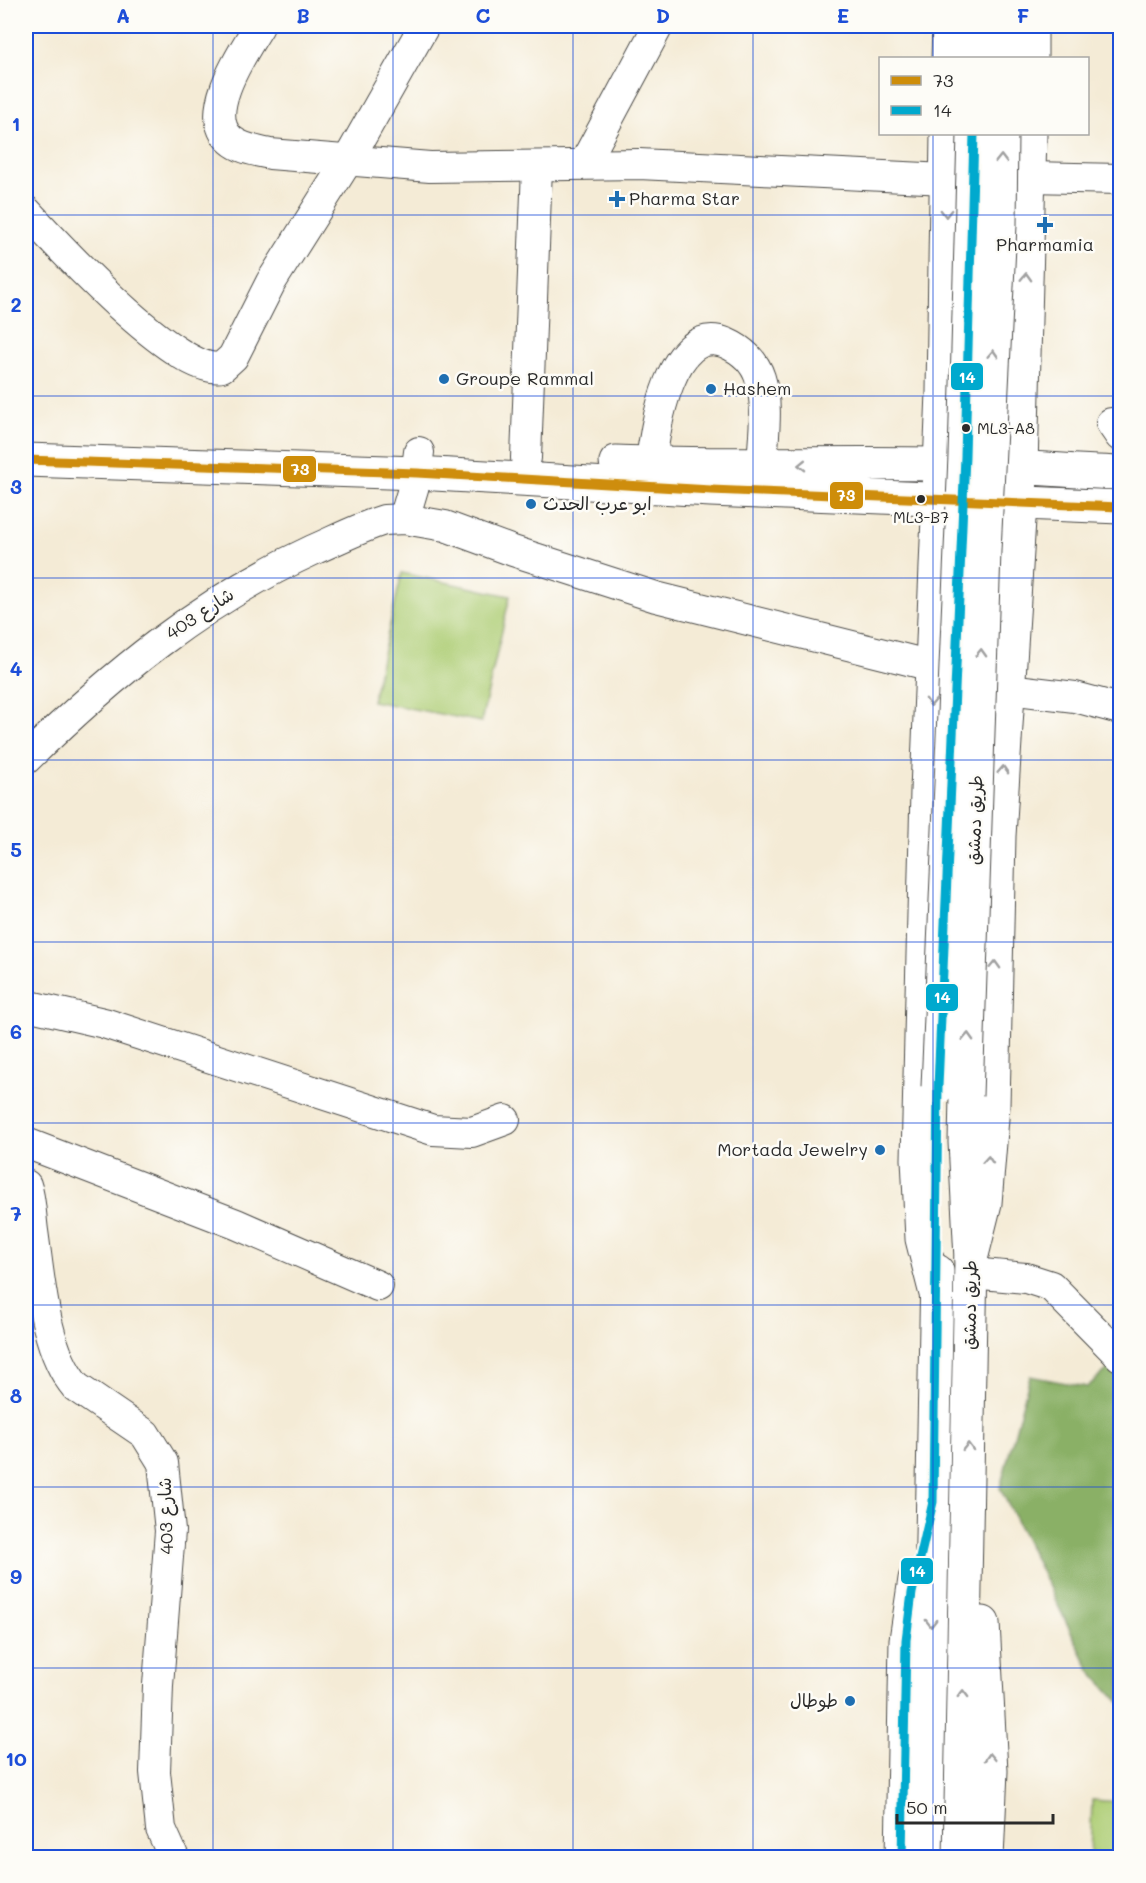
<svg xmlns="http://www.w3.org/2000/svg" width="1146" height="1883" viewBox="0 0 1146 1883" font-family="Mali,'Playpen Sans Arabic',sans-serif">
  <rect width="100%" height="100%" fill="#fdfcf7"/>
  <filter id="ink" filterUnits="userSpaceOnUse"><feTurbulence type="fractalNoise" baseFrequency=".0167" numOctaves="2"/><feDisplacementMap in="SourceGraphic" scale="12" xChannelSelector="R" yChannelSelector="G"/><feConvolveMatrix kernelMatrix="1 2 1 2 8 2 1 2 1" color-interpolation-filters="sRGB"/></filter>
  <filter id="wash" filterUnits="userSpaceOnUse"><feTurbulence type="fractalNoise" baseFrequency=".008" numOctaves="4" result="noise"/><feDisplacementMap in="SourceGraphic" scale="24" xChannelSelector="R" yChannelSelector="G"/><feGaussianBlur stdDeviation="1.35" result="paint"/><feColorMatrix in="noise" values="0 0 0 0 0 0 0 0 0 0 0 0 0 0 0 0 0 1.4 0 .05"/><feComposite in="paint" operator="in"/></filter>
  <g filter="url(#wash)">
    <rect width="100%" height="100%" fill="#f4ebd6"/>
    <g fill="#adcd75" stroke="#6c7c50" stroke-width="1.5">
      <polygon points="402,573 510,596 481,722 372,701"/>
      <polygon points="1092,1800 1120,1802 1120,1857 1090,1857"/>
    </g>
    <polygon fill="#8ab066" stroke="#5a6e48" stroke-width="1.5" points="1120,1359 1120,1703 1090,1670 1000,1488 1030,1376 1087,1387"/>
  </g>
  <g filter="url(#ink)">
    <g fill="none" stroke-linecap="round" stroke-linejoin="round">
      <defs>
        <g id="minor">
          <path d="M259,26C244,51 200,114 231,140C241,149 257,151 270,154L430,167L639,164L946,179"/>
          <polyline points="584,164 658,26"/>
          <polyline points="1030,177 1120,179"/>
          <path d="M26,211C57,244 178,377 222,367L233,357L271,282L348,160L424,26"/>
          <polyline points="1111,423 1120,436"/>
          <polyline points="526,458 537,167"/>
          <path d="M651,464C654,431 671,321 726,343C742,350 755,362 760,378C769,406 763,438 762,466"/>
          <polyline points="404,519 415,482 419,452"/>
          <polyline points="1008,689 1075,697 1120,709"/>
          <path d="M26,759C112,675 202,601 313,550C336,540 359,528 384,520L404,519L445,526L513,551L656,597L932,666"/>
          <polyline points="26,1005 104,1023 433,1130 472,1132 505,1120"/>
          <polyline points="26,1143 236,1224 378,1286"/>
          <path d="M26,1185C31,1199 31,1217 33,1231C40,1279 44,1350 76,1387L145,1434L163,1463L170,1531L158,1685L155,1772L161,1829L174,1858"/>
          <polyline points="971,1273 1026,1278 1051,1286 1120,1356"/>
        </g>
        <g id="highway">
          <polyline points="948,58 949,26"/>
          <polyline points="975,58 975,26"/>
          <polyline points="1002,58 1003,26"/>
          <polyline points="1031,58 1031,26"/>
          <polyline points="26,460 417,473 711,490 1120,507"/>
          <path d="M616,462C725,466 834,462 943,464C1003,465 1061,471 1120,473"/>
          <polyline points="971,1259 985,1203 993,1106 999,836 1020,504 1030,134"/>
          <polyline points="936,1294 922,1239 918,1159 927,791 943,392 947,134"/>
          <polyline points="983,1623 991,1771 987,1858"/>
          <polyline points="902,1858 906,1640 915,1579"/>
          <polyline points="926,1858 937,1271"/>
          <polyline points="960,1858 971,1259 965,1142 966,1096"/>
        </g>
      </defs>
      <use href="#minor" stroke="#494845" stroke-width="32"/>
      <use href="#highway" stroke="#494845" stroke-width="35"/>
      <use href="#minor" stroke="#fff" stroke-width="30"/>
      <use href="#highway" stroke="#fff" stroke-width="33"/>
      <defs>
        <g id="highway-bridge">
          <polyline points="938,1087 965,456 974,134"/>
          <polyline points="966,1096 984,551 1000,225 1001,134"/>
        </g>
      </defs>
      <use href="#highway-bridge" stroke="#494845" stroke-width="35" stroke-linecap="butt"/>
      <use href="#highway-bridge" stroke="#fff" stroke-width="33"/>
      <defs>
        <polyline id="bus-1" points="26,460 417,473 711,490 1120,507"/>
        <polyline id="bus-2" points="902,1858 906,1640 912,1593 933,1502 938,1087 965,456 974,134"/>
      </defs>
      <use href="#bus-1" stroke="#fdfcf7" stroke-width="14"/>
      <use href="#bus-2" stroke="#fdfcf7" stroke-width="14"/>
      <use href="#bus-1" stroke="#ce8d09" stroke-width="9"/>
      <use href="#bus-2" stroke="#00a9ce" stroke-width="9"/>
    </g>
    <defs><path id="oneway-chevron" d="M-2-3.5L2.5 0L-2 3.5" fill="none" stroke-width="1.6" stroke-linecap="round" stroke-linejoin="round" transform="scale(1.5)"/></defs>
    <g stroke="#a0a0a0">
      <use href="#oneway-chevron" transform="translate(1001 159) rotate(-89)"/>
      <use href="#oneway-chevron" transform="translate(946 213) rotate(91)"/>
      <use href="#oneway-chevron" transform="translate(1026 277) rotate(-88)"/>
      <use href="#oneway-chevron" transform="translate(993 354) rotate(-87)"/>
      <use href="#oneway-chevron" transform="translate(802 465) rotate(179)"/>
      <use href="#oneway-chevron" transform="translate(981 653) rotate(-88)"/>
      <use href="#oneway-chevron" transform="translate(931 702) rotate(92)"/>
      <use href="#oneway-chevron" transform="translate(1003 770) rotate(-87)"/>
      <use href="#oneway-chevron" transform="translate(995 965) rotate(-88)"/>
      <use href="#oneway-chevron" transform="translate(968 1037) rotate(-88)"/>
      <use href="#oneway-chevron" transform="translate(988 1160) rotate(-86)"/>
      <use href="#oneway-chevron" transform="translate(968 1447) rotate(-89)"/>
      <use href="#oneway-chevron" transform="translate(931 1623) rotate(90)"/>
      <use href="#oneway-chevron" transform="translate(963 1694) rotate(-89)"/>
      <use href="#oneway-chevron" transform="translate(990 1757) rotate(-92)"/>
    </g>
  </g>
  <path fill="none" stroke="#1d4ed8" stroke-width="1.5" stroke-opacity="0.55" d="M213,26V1858M393,26V1858M573,26V1858M753,26V1858M933,26V58M933,134V1858M26,215H1120M26,396H1120M26,578H1120M26,760H1120M26,942H1120M26,1123H1120M26,1305H1120M26,1487H1120M26,1668H1120"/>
  <g fill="#1f6fb2" stroke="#fdfcf7" stroke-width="2">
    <path d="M614 190h6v6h6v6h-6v6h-6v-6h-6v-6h6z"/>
    <path d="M1042 216h6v6h6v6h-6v6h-6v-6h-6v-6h6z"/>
    <circle cx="444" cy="379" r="6"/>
    <circle cx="711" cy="389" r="6"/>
    <circle cx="531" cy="504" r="6"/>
    <circle cx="880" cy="1150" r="6"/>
    <circle cx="850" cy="1701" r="6"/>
  </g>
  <g fill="#2b2b2b" stroke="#fdfcf7" stroke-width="2">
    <circle cx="966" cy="428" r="5"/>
    <circle cx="921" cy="499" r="5"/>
  </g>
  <g text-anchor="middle" stroke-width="5" stroke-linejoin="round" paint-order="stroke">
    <g font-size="16" fill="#2b2b2b" stroke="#fdfcf7" text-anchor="start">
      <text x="977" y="434">ML3-A8</text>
      <text x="921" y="523" text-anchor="middle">ML3-B7</text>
    </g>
    <g font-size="18" fill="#2b2b2b" stroke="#fdfcf7" text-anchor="start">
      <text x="629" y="205">Pharma Star</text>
      <text x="1045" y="251" text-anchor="middle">Pharmamia</text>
      <text x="456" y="385">Groupe Rammal</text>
      <text x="723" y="395">Hashem</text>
      <text x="543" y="510">ابو عرب الحدث</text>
      <text x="868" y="1156" text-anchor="end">Mortada Jewelry</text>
      <text x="838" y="1707" text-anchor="end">طوطال</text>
    </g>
    <g font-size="18" fill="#2b2b2b" stroke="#fdfcf7">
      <text transform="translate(200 614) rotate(-34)" y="6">شارع 403</text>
      <text transform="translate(975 820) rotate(-88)" y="6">طريق دمشق</text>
      <text transform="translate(970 1305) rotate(-89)" y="6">طريق دمشق</text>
      <text transform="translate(166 1516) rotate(-92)" y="6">شارع 403</text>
    </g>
  </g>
  <g stroke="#fdfcf7" stroke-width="2">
    <rect x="950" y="362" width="34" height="29" rx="6" fill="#00a9ce"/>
    <rect x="282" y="455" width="35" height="28" rx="6" fill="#ce8d09"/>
    <rect x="829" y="481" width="35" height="29" rx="6" fill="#ce8d09"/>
    <rect x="925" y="983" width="34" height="29" rx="6" fill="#00a9ce"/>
    <rect x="900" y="1557" width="34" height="28" rx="6" fill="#00a9ce"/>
  </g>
  <g font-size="16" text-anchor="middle" font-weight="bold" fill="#fff">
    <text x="967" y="383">14</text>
    <text x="300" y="475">73</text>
    <text x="846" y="501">73</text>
    <text x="942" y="1003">14</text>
    <text x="917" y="1577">14</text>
  </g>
  <rect width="1146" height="1883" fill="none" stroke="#fdfcf7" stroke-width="66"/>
  <rect x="879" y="57" width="210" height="78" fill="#fdfcf7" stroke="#a9a8a5" stroke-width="1.5"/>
  <rect x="891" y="76" width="30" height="9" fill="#ce8d09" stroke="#a9a8a5" stroke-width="1.5"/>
  <text x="933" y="87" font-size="18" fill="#2b2b2b">73</text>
  <rect x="891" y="106" width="30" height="9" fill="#00a9ce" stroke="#a9a8a5" stroke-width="1.5"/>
  <text x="933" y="117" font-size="18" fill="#2b2b2b">14</text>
  <path d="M897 1814v9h156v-9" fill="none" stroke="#2b2b2b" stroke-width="3"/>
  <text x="906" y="1814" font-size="18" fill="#2b2b2b" stroke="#fdfcf7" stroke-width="4.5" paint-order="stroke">50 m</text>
  <rect x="33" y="33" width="1080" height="1817" fill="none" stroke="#1d4ed8" stroke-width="2"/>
  <g font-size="20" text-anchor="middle" font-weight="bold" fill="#1d4ed8">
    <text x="123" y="23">A</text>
    <text x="303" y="23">B</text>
    <text x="483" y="23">C</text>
    <text x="663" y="23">D</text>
    <text x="843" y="23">E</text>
    <text x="1023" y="23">F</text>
    <text x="16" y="131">1</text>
    <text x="16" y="312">2</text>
    <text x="16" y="494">3</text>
    <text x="16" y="676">4</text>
    <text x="16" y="857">5</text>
    <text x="16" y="1039">6</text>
    <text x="16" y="1221">7</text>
    <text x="16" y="1403">8</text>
    <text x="16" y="1584">9</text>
    <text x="16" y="1766">10</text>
  </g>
</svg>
